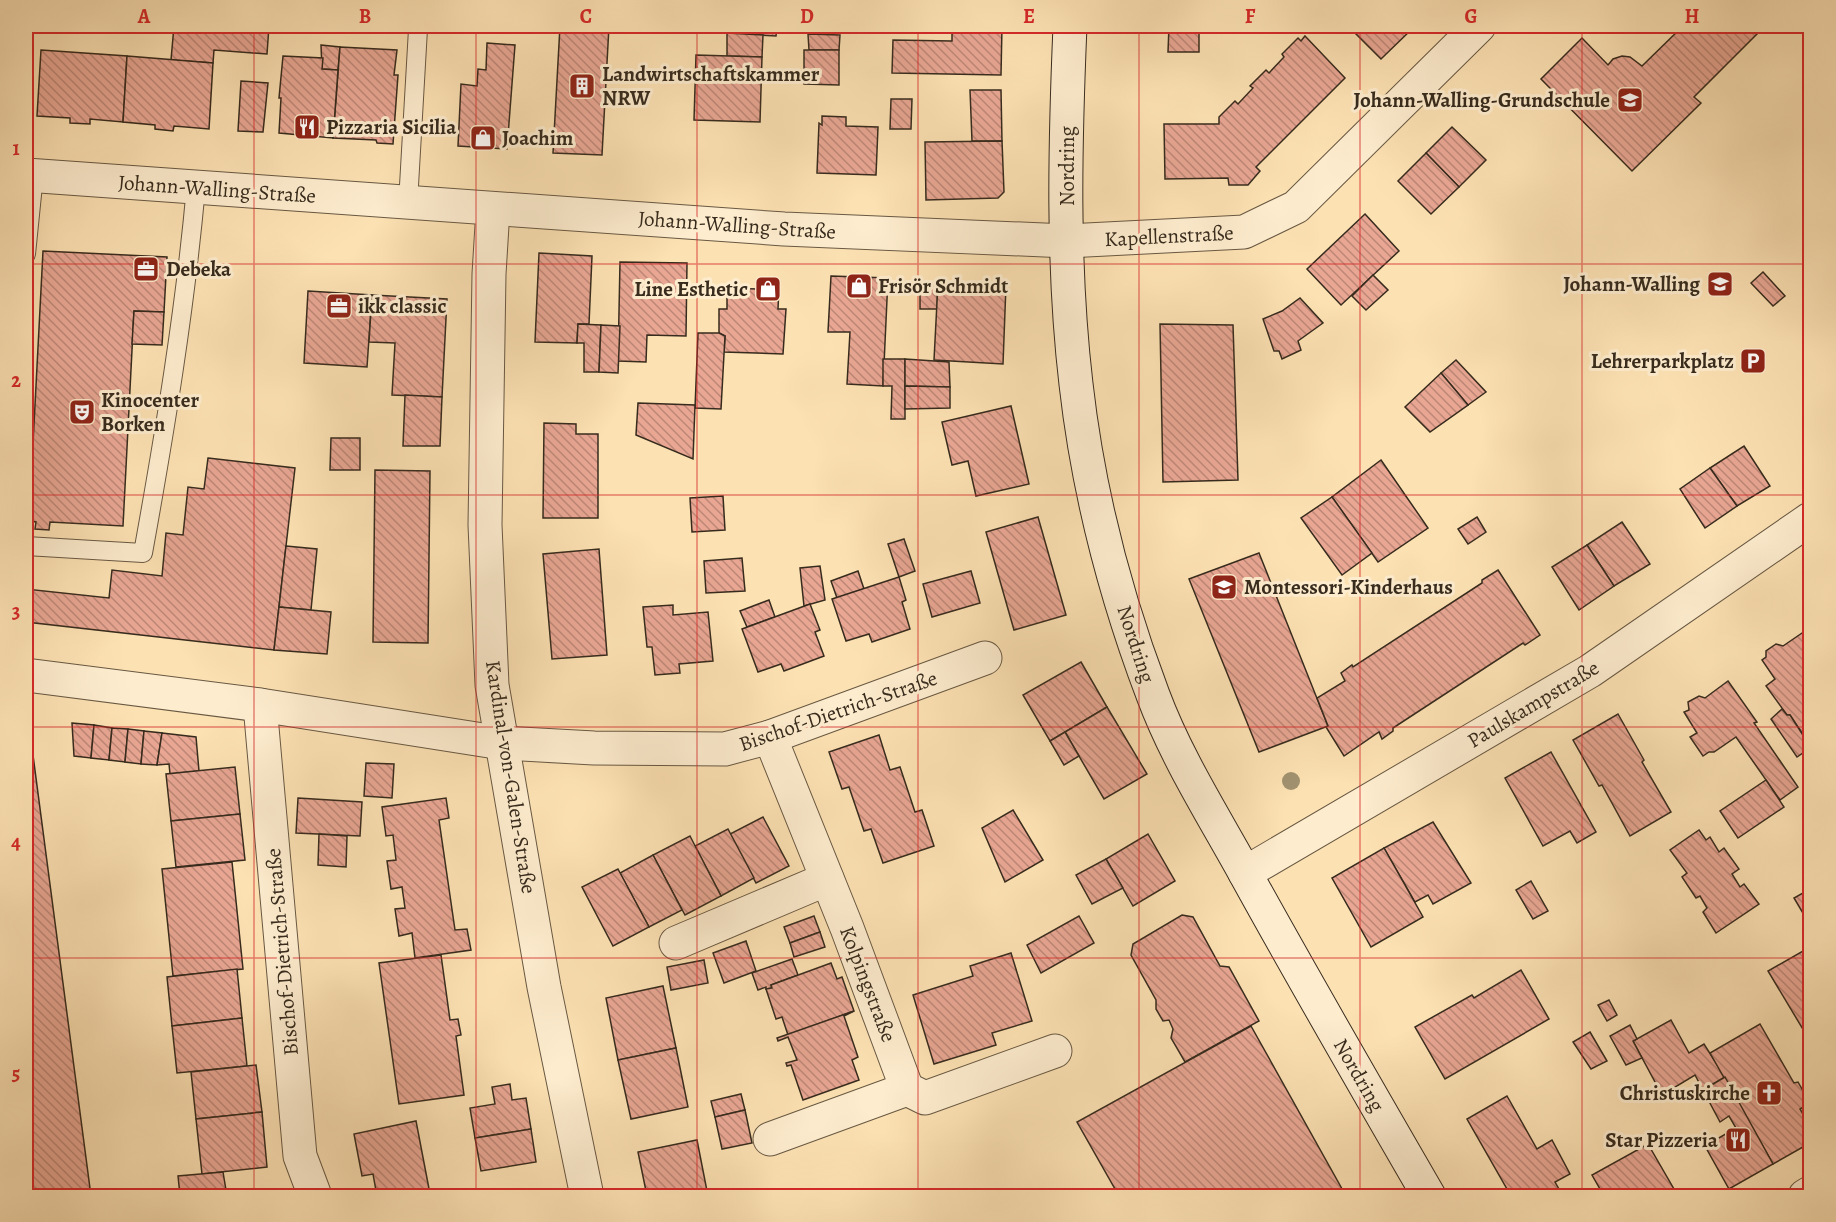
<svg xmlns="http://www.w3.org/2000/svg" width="1836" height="1222" viewBox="0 0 1836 1222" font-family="Alegreya,serif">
  <defs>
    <pattern id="building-back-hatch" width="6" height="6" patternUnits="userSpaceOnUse" patternTransform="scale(1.5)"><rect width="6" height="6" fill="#e8a693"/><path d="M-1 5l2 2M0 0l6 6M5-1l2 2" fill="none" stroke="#bd8777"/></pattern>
  </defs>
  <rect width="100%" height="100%" fill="#fce1b3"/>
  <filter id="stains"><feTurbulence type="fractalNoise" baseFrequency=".00333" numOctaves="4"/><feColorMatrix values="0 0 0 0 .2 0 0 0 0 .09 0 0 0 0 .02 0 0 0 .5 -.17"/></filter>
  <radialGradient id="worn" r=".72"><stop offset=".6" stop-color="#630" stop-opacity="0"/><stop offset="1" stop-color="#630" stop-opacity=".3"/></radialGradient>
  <g fill="url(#building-back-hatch)" stroke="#372b1d" stroke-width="1.5">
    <polygon points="174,26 269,26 267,54 214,50 213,63 171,60"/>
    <polygon points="560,26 777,26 776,36 609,26 602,155 553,153"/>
    <polygon points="952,26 1002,26 1001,75 892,73 893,40 952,41"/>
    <polygon points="1169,26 1199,26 1199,52 1168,52"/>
    <polygon points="1348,26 1415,26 1381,59"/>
    <polygon points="1683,26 1765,26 1694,97 1701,103 1632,171 1541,79 1582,38 1608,65 1613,59 1622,56 1630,57 1642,66"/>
    <polygon points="727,33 763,35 762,57 727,56"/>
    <polygon points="808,34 840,35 839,50 809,50"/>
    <polygon points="1305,36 1345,78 1256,167 1260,171 1248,185 1229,185 1228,178 1165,179 1164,124 1219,124 1219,117 1235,101 1238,104 1253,88 1250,86 1266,70 1269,73 1284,57 1282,54 1298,38 1301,41"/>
    <polygon points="487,43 515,45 507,149 458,146 461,84 477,86 478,69 486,70"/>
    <polygon points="321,45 340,47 338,70 322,69"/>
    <polygon points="340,47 397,50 394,75 398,75 393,144 377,143 376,140 333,138"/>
    <polygon points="41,50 127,56 123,122 90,119 90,124 70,123 70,118 37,116"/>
    <polygon points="804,50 839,50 839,85 804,84"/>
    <polygon points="696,55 762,57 760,122 694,120"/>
    <polygon points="127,56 213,63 209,129 174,126 173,131 155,129 155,125 123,122"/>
    <polygon points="283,56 323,58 322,69 338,70 333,138 279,133 281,98 279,98"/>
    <polygon points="241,81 268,83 263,132 238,131"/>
    <polygon points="970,90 1001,90 1002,141 972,141"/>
    <polygon points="891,99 912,99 911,129 890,129"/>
    <polygon points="822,116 846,117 846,126 878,127 876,175 817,173 819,123 822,125"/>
    <polygon points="1452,127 1486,160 1459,187 1426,153"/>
    <polygon points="1002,141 1004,192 998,198 926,200 925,142"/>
    <polygon points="1426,153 1459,187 1431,214 1398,181"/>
    <polygon points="1365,214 1399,251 1341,305 1307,269"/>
    <polygon points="43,251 167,257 164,312 134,311 123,526 50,522 49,530 35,529 36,522 29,521"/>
    <polygon points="539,253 592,256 589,324 578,324 577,343 535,342"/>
    <polygon points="620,262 687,263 686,336 647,335 646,362 618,361"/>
    <polygon points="1763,272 1785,296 1773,306 1751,283"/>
    <polygon points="1373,275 1388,290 1366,310 1352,296"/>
    <polygon points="831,276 888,278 883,386 847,384 850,332 828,332"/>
    <polygon points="920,283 938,283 937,309 920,309"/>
    <polygon points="938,283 1006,285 1003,364 934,360"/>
    <polygon points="757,286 779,287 778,309 786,309 783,354 724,352 725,336 719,333 719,309 727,309 727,288 757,289"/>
    <polygon points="308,291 372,295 367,367 304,363"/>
    <polygon points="372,295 447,299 442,397 392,395 395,343 369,342"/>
    <polygon points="1300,298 1323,323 1298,341 1301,350 1282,359 1279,351 1274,351 1263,319 1282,311"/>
    <polygon points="134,311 164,312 162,345 132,344"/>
    <polygon points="578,324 601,325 599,372 584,372 584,343 577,343"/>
    <polygon points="1160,324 1233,325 1238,480 1163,482"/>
    <polygon points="601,325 620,326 618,373 599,372"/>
    <polygon points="698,333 719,333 725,336 721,409 695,408"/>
    <polygon points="883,359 905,359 905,419 891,419 892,386 883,386"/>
    <polygon points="905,359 949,362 950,387 905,386"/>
    <polygon points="1456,360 1486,392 1468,405 1441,373"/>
    <polygon points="1441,373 1468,405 1430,432 1405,407"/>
    <polygon points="905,386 950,387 950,408 905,409"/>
    <polygon points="405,395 442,397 440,446 403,446"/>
    <polygon points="638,403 695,405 693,459 636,435"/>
    <polygon points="1011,406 1029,484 976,496 968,461 952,465 942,422"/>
    <polygon points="544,423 576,424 576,434 598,434 598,518 543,518"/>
    <polygon points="331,438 360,438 360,470 330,470"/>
    <polygon points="1744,446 1770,486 1737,506 1710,468"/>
    <polygon points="208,458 295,468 274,650 26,622 26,589 109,598 112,570 162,576 166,533 183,535 188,487 204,489"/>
    <polygon points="1381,460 1428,528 1378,562 1332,497"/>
    <polygon points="1710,468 1737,506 1705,528 1680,489"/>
    <polygon points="375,470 430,471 428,643 373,642"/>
    <polygon points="26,480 31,481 29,521 26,521"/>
    <polygon points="723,496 725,530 692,532 690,498"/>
    <polygon points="1332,497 1372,553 1342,575 1301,518"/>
    <polygon points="1038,517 1066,615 1014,630 986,532"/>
    <polygon points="1477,517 1486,532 1468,544 1458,529"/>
    <polygon points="1622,522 1650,564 1614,586 1587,545"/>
    <polygon points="904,539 915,571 899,577 888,544"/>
    <polygon points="1587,545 1614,586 1579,610 1552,567"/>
    <polygon points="286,546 317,549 311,610 279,607"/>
    <polygon points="599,549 607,655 552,659 543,554"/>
    <polygon points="1259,553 1328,726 1259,752 1189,579"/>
    <polygon points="742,558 745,591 706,593 704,561"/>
    <polygon points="820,566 825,600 804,606 800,568"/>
    <polygon points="1498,570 1540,635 1525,645 1523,643 1393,728 1393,731 1382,739 1379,732 1344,756 1326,727 1328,726 1317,698 1345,681 1341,673 1352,665 1353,667 1482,583 1482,580"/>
    <polygon points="858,571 864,589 837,598 831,581"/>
    <polygon points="971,571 980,603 932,617 923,584"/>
    <polygon points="899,577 906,600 902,602 910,629 872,642 869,634 846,641 832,599"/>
    <polygon points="769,600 775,617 747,627 740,611"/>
    <polygon points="810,604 820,630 815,632 824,656 784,671 781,664 758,672 742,629"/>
    <polygon points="673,605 673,615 708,612 713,661 679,664 680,673 655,675 652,647 647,647 643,607"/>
    <polygon points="279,607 331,612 327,654 274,650"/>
    <polygon points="1805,631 1810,640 1810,699 1809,700 1810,703 1810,732 1804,736 1790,715 1787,715 1766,686 1775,679 1762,660 1766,657 1766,651 1776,644 1783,646"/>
    <polygon points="1081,662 1107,707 1050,741 1023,695"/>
    <polygon points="1728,681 1757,722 1754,723 1798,787 1780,800 1736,737 1714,752 1709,752 1703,756 1690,737 1697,733 1684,712 1689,710 1688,702 1699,696 1705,698"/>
    <polygon points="26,702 91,1196 26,1196"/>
    <polygon points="1107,707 1147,774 1104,799 1065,732"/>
    <polygon points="1782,709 1787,715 1790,715 1810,746 1810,748 1797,757 1771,719"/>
    <polygon points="1618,714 1644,760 1642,762 1671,812 1630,836 1602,785 1599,786 1573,740"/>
    <polygon points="72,723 94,725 91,758 74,756"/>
    <polygon points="94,725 112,728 109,760 91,758"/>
    <polygon points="112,728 128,729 125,762 109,760"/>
    <polygon points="128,729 144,731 141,764 125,762"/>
    <polygon points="144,731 162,733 157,765 141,764"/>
    <polygon points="1065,732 1079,756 1064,765 1050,741"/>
    <polygon points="162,733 196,737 199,771 170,774 169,764 157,765"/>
    <polygon points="879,735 890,770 900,767 915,812 922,810 934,846 883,863 871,829 864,831 849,787 842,789 829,752"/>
    <polygon points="1551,752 1596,832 1577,843 1570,831 1543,846 1505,778"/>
    <polygon points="366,763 394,764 392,798 364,796"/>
    <polygon points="235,767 240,814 171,821 166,774"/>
    <polygon points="1766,780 1784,807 1738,838 1720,811"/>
    <polygon points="298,798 362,802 360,836 296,833"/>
    <polygon points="446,798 449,818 439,820 455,930 467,929 471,950 415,958 412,933 399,936 395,909 405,908 402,887 391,889 387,861 396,860 393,835 386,836 382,807"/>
    <polygon points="1013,810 1043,860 1005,882 982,828"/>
    <polygon points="240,814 245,860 176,867 171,821"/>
    <polygon points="763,817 789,866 756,883 730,834"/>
    <polygon points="1433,822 1471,883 1433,904 1428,895 1415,902 1384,848"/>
    <polygon points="728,829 754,878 721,896 695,846"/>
    <polygon points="1699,830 1706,840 1710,837 1719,852 1724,848 1739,869 1732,874 1740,887 1744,884 1759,904 1716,933 1703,912 1707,908 1700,896 1696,898 1682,877 1687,873 1670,850"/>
    <polygon points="319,834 347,836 346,867 318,865"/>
    <polygon points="1148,834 1175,881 1133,906 1106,859"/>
    <polygon points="690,836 721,896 685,915 653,855"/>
    <polygon points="1384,848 1423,917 1371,947 1332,878"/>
    <polygon points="653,855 682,910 649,927 620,873"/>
    <polygon points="1106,859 1123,888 1092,904 1076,875"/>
    <polygon points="232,862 243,969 173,976 162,869"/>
    <polygon points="618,869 649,927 613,946 582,887"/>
    <polygon points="1531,881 1548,911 1533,919 1516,890"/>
    <polygon points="1810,889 1810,925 1794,898"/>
    <polygon points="1182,915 1193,917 1220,966 1229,967 1259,1021 1185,1062 1171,1038 1173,1029 1169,1020 1163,1021 1156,1009 1156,1000 1131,955 1133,944"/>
    <polygon points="814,916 820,932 790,943 784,927"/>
    <polygon points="1079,916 1094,943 1041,973 1027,945"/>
    <polygon points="820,932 825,947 794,957 790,943"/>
    <polygon points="746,941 756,971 724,983 713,953"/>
    <polygon points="1810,947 1810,1041 1768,971"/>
    <polygon points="1011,953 1032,1021 992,1033 996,1045 934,1064 913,995 973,976 970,966"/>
    <polygon points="441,955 450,1020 458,1019 461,1035 456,1036 464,1095 399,1104 379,963"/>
    <polygon points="792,959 798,975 771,985 772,988 766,989 766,987 758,990 752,973"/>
    <polygon points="704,960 708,983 671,990 667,967"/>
    <polygon points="831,963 837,979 842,977 854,1011 788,1035 782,1017 776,1019 766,989 772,988 771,985"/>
    <polygon points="237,969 242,1018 172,1026 167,977"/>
    <polygon points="1521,970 1549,1019 1445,1079 1415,1027 1472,995 1474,998"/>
    <polygon points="663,986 676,1048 618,1060 606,998"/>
    <polygon points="1609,1000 1617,1015 1607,1021 1598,1005"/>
    <polygon points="854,1011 844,1016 858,1057 852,1060 859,1080 803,1100 791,1065 787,1066 786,1063 797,1060 788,1037 778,1041 777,1038"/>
    <polygon points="242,1018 247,1066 177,1073 172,1026"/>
    <polygon points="1671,1020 1689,1053 1704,1044 1725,1077 1703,1090 1695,1075 1662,1095 1633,1041"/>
    <polygon points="1760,1024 1794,1083 1798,1082 1810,1103 1800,1109 1810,1126 1810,1143 1773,1164 1710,1053"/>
    <polygon points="1630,1025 1637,1039 1633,1041 1642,1058 1626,1065 1610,1036"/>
    <polygon points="1251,1026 1346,1196 1119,1196 1077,1122"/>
    <polygon points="1590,1032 1607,1061 1591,1069 1573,1042"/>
    <polygon points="676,1048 688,1107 631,1119 618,1060"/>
    <polygon points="256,1065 262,1112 196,1119 191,1072"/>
    <polygon points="1725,1077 1773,1164 1729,1189 1705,1146 1736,1128 1729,1116 1720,1122 1703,1090"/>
    <polygon points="510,1084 512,1100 526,1098 531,1129 475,1138 470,1108 495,1104 492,1087"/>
    <polygon points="741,1094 745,1110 715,1117 711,1101"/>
    <polygon points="1507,1096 1537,1149 1552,1140 1570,1174 1555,1182 1563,1196 1511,1196 1467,1119"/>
    <polygon points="745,1110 752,1143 722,1149 715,1117"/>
    <polygon points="262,1112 267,1167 202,1174 196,1119"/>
    <polygon points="416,1121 430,1194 417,1196 377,1196 373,1174 362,1176 354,1134"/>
    <polygon points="531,1129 536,1162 481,1171 475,1138"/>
    <polygon points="697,1140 708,1196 647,1196 638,1152"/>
    <polygon points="1648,1144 1678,1196 1604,1196 1592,1175"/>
    <polygon points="223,1172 226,1190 180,1195 178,1176"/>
  </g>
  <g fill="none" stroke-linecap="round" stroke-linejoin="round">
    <defs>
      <g id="service">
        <polyline points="408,203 418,29"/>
        <polyline points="26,254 34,175"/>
        <path d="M26,546L143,553C165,431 185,310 196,187"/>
      </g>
      <g id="minor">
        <polyline points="26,175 784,229 1067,241 1244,232 1296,207 1479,26"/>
        <polyline points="493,209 489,274 485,525 492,685 544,987 587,1196"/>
        <polyline points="26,675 260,705 502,743 594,748 725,749 770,737 985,658"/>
        <polyline points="260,705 300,1156 315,1196"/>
        <polyline points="770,737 847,928 907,1089 925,1098 1055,1051"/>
        <polyline points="1245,873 1590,671 1810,519"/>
        <polyline points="676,943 827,879"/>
        <polyline points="770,1139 907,1089"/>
        <polyline points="1805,1196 1810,1193"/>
      </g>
      <path id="secondary" d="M1070,26C1065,144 1062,265 1076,384C1088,490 1115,595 1153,695C1176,757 1213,815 1245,873C1305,982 1367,1089 1429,1196"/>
    </defs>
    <use href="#service" stroke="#685842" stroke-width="20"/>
    <use href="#minor" stroke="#685842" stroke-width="35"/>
    <use href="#secondary" stroke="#372b1d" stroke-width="35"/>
    <use href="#service" stroke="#fdecce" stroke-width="18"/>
    <use href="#minor" stroke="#fdecce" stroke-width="33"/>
    <use href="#secondary" stroke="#fdecce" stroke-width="33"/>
  </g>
  <circle fill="#a29270" cx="1291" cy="781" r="9"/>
  <path fill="none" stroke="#d62828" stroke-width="1.5" stroke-opacity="0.55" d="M254,26V1196M476,26V1196M697,26V1196M918,26V1196M1139,26V1196M1360,26V1196M1582,26V1196M26,264H1810M26,495H1810M26,727H1810M26,958H1810"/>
  <defs>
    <symbol id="building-square" viewBox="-11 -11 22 22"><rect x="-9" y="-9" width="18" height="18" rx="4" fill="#8f2418" stroke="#fdecce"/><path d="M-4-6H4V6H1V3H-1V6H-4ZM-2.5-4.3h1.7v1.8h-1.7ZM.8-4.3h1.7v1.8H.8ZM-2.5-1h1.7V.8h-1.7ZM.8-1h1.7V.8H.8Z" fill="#fff"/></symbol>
    <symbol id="school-square" viewBox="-11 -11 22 22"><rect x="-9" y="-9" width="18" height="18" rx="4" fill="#8f2418" stroke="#fdecce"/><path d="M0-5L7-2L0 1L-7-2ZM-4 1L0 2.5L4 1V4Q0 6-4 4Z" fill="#fff"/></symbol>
    <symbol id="restaurant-square" viewBox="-11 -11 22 22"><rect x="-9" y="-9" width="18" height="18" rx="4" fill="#8f2418" stroke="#fdecce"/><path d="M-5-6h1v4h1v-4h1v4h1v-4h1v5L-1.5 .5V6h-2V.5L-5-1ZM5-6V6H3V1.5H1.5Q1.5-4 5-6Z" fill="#fff"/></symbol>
    <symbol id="shop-square" viewBox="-11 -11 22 22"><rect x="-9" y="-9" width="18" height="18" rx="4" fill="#8f2418" stroke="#fdecce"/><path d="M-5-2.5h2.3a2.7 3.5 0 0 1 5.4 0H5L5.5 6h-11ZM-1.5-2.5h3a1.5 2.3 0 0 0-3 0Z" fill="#fff"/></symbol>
    <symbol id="office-square" viewBox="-11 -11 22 22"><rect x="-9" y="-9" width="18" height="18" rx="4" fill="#8f2418" stroke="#fdecce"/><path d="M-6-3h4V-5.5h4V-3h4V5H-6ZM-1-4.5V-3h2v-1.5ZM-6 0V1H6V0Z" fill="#fff"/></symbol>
    <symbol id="parking-square" viewBox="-11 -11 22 22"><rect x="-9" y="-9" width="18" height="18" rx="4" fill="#8f2418" stroke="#fdecce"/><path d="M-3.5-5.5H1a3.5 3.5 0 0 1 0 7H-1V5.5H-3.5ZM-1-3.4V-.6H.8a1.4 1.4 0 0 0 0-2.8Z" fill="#fff"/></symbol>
    <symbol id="theatre-square" viewBox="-11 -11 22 22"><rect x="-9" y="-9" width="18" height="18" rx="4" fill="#8f2418" stroke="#fdecce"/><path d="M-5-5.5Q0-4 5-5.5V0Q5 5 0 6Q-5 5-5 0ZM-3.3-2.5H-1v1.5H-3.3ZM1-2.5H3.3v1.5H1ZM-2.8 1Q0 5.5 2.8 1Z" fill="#fff"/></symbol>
    <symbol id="church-square" viewBox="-11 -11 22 22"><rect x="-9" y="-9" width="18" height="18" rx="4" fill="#8f2418" stroke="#fdecce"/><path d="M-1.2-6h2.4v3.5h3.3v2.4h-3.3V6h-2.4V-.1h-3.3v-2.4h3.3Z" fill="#fff"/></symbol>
  </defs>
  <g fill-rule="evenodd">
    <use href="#building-square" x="567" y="71" width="30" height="30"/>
    <use href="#school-square" x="1615" y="85" width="30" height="30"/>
    <use href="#restaurant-square" x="292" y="112" width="30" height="30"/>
    <use href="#shop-square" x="468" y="123" width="30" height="30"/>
    <use href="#office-square" x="131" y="254" width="30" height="30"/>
    <use href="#school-square" x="1705" y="269" width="30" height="30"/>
    <use href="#shop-square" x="844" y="271" width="30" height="30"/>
    <use href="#shop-square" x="753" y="274" width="30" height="30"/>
    <use href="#office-square" x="324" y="291" width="30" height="30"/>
    <use href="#parking-square" x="1738" y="346" width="30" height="30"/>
    <use href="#theatre-square" x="67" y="397" width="30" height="30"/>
    <use href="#school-square" x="1209" y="572" width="30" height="30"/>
    <use href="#church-square" x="1754" y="1078" width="30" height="30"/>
    <use href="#restaurant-square" x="1723" y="1125" width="30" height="30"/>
  </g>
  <g text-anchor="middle" stroke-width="6" stroke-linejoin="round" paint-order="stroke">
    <g font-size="21" font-weight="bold" fill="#372b1d" stroke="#fdecce" text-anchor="start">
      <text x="602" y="81">Landwirtschaftskammer<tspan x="602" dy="24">NRW</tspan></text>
      <text x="1610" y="107" text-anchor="end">Johann-Walling-Grundschule</text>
      <text x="326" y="134">Pizzaria Sicilia</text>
      <text x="502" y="145">Joachim</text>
      <text x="166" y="276">Debeka</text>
      <text x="1700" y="291" text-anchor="end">Johann-Walling</text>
      <text x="878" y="293">Frisör Schmidt</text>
      <text x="748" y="296" text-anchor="end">Line Esthetic</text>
      <text x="358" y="313">ikk classic</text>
      <text x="1734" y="368" text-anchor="end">Lehrerparkplatz</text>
      <text x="101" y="407">Kinocenter<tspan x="101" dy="24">Borken</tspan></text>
      <text x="1244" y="594">Montessori-Kinderhaus</text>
      <text x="1750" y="1100" text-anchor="end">Christuskirche</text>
      <text x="1718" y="1147" text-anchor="end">Star Pizzeria</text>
    </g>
    <g font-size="21" fill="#372b1d" stroke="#fdecce">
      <text transform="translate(1067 166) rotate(-90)" y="7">Nordring</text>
      <text transform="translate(217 189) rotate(4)" y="7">Johann-Walling-Straße</text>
      <text transform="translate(737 225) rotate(4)" y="7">Johann-Walling-Straße</text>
      <text transform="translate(1169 236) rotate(-3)" y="7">Kapellenstraße</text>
      <text transform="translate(1136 644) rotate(72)" y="7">Nordring</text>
      <text transform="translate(1533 704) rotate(-31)" y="7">Paulskampstraße</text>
      <text transform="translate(838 711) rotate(-19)" y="7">Bischof-Dietrich-Straße</text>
      <text transform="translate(511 777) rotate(81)" y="7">Kardinal-von-Galen-Straße</text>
      <text transform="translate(282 952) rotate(-95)" y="7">Bischof-Dietrich-Straße</text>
      <text transform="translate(868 984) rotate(69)" y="7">Kolpingstraße</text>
      <text transform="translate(1359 1075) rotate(60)" y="7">Nordring</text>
    </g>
  </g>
  <rect width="1836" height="1222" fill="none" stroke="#fce1b3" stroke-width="66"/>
  <rect x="33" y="33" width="1770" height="1156" fill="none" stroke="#d62828" stroke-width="2"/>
  <g font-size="20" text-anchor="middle" font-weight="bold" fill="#d62828">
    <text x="144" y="23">A</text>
    <text x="365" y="23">B</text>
    <text x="586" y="23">C</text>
    <text x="807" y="23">D</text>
    <text x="1029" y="23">E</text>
    <text x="1250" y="23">F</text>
    <text x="1471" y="23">G</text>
    <text x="1692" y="23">H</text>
    <text x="16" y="155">1</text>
    <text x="16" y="387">2</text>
    <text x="16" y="618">3</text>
    <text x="16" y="849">4</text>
    <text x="16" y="1080">5</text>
  </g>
  <rect width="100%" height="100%" filter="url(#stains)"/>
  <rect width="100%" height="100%" fill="url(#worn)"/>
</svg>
